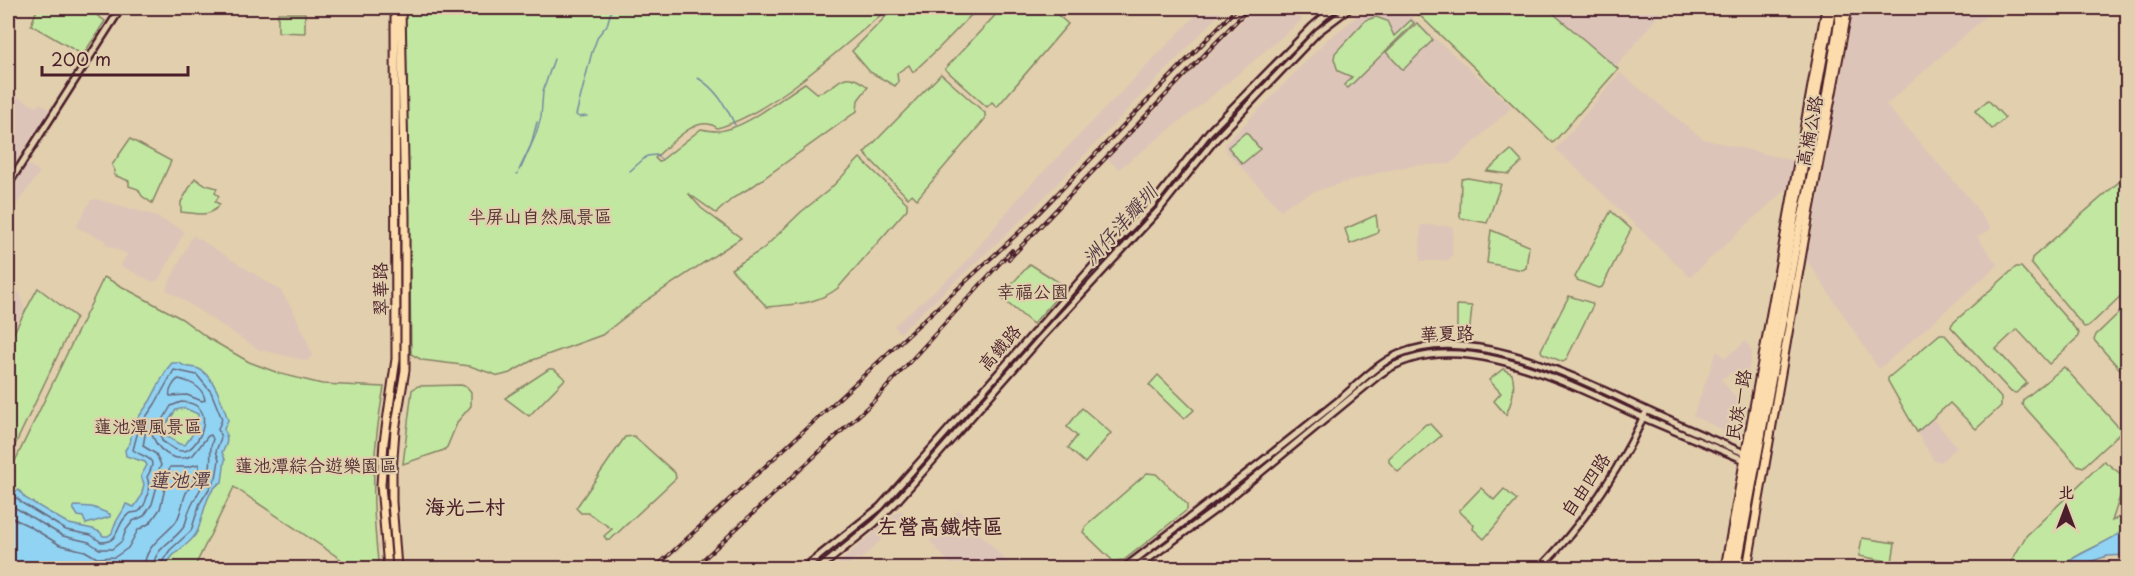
<svg xmlns="http://www.w3.org/2000/svg" width="2135" height="576" viewBox="0 0 2135 576" font-family="'Playpen Sans','LXGW WenKai TC',sans-serif">
  <rect width="100%" height="100%" fill="#e2cfad"/>
  <filter id="ink" filterUnits="userSpaceOnUse"><feTurbulence type="fractalNoise" baseFrequency=".0167" numOctaves="2"/><feDisplacementMap in="SourceGraphic" scale="12" xChannelSelector="R" yChannelSelector="G"/><feConvolveMatrix kernelMatrix="1 2 1 2 8 2 1 2 1" color-interpolation-filters="sRGB"/></filter>
  <g filter="url(#ink)">
    <g fill="#dcc4b9">
      <polygon points="1203,8 1225,8 1031,211 900,333 894,326 961,268 1020,196"/>
      <polygon points="1254,8 1313,8 1300,17 1302,20 1202,104 1119,169 1108,159"/>
      <polygon points="1374,8 1401,8 1512,107 1450,164 1417,165 1394,169 1352,180 1316,191 1290,203 1281,210 1227,152 1225,144 1328,39 1358,16"/>
      <polygon points="1547,8 1657,8 1662,11 1616,67"/>
      <polygon points="1854,8 1995,8 1886,105 1968,197 1991,229 1977,237 1998,265 1879,369 1807,260"/>
      <polygon points="1620,73 1703,139 1794,161 1790,185 1690,277 1556,149"/>
      <polygon points="8,92 36,107 40,103 50,110 8,172"/>
      <polygon points="27,164 40,172 8,216 8,185 12,187"/>
      <polygon points="96,199 150,214 182,229 184,233 159,279 153,282 121,266 127,254 105,244 106,241 76,227 91,200"/>
      <polygon points="1421,225 1450,226 1453,228 1452,256 1449,260 1420,261"/>
      <polygon points="193,235 281,291 294,312 313,355 307,361 258,349 166,289"/>
      <polygon points="19,291 24,308 8,339 8,302"/>
      <polygon points="1746,341 1752,352 1747,377 1741,382 1733,372 1721,379 1745,409 1742,433 1734,435 1693,416 1717,351 1725,358"/>
      <polygon points="1933,419 1957,447 1941,462 1934,461 1917,432"/>
      <polygon points="900,510 906,516 860,560 857,557 846,568 833,568"/>
      <polygon points="958,510 970,523 1013,568 953,568 930,541"/>
    </g>
    <g fill="#c2e7a1" stroke="#868366" stroke-width="1.5">
      <polygon points="41,8 99,9 95,14 105,21 83,55 31,25 36,12"/>
      <path d="M432,8H889C844,45 773,113 717,128C698,112 670,145 655,158L659,162L701,129C706,130 711,131 716,131C743,131 781,98 805,83L817,93C840,89 839,65 868,87L858,100L857,111L753,186L733,198L716,213L688,193L701,208L741,238L644,302L602,335L533,360L510,373L499,376L470,366L422,360L411,354L408,138L402,13L409,11L430,10Z"/>
      <polygon points="894,8 978,8 940,47 913,72 909,65 897,73 898,82 895,86 870,72 852,51"/>
      <polygon points="1002,8 1050,8 1068,24 997,107 992,102 987,107 945,69"/>
      <polygon points="1412,8 1547,8 1618,69 1553,143"/>
      <polygon points="278,13 305,13 305,33 278,32"/>
      <polygon points="1376,17 1387,21 1394,36 1411,20 1414,23 1348,88 1344,85 1352,77 1338,71 1334,59 1335,53 1366,20"/>
      <polygon points="1417,23 1433,40 1403,70 1386,52"/>
      <polygon points="941,74 985,113 985,119 917,199 912,194 908,198 864,153"/>
      <polygon points="1988,100 2005,118 1992,129 1975,111"/>
      <polygon points="1246,132 1260,149 1242,164 1228,147"/>
      <polygon points="130,139 171,161 152,203 142,196 138,189 129,186 129,181 114,175 115,171 112,165"/>
      <polygon points="1511,150 1522,162 1509,174 1487,171"/>
      <path d="M860,158L907,203V209L838,288C816,305 793,304 767,307L731,269L763,249L801,212L829,190Z"/>
      <polygon points="2127,175 2127,290 2089,326 2084,327 2031,263 2032,258"/>
      <path d="M195,178L203,184L217,188L215,193L219,196L215,202L220,204C209,219 198,213 181,212V202Z"/>
      <polygon points="1468,178 1501,184 1487,223 1461,218 1460,216 1461,181 1462,179"/>
      <polygon points="1611,211 1631,229 1602,287 1598,288 1577,280 1575,277"/>
      <polygon points="1376,215 1378,230 1376,234 1350,244 1345,229"/>
      <polygon points="1491,230 1529,246 1526,268 1522,270 1487,263"/>
      <polygon points="1030,264 1066,287 1033,324 1000,297"/>
      <polygon points="2016,267 2021,267 2079,333 2077,338 2049,364 2017,329 1996,349 2027,383 2016,393 2011,392 1951,327 1952,324"/>
      <path d="M104,277L182,319L208,338L249,362L281,374L322,384L384,387C372,451 371,497 378,561L370,568H354L234,487L194,568H8V470L14,463Z"/>
      <polygon points="38,288 76,317 14,447 8,442 8,343"/>
      <polygon points="1569,296 1592,303 1593,305 1566,360 1563,362 1542,353 1541,350"/>
      <polygon points="1457,305 1472,306 1469,337 1457,336"/>
      <polygon points="2127,305 2127,377 2094,340 2096,335"/>
      <polygon points="1940,334 1944,334 2001,398 2001,406 1976,429 1950,403 1917,432 1888,381 1888,378"/>
      <polygon points="2064,367 2122,431 2083,467 2077,465 2022,404 2023,400"/>
      <polygon points="549,369 554,369 565,379 529,416 505,398"/>
      <path d="M1503,369L1512,374C1516,388 1512,401 1506,415L1494,401L1501,393L1489,380Z"/>
      <polygon points="1158,375 1194,410 1184,419 1149,385"/>
      <polygon points="461,385 467,387 471,392 471,406 458,421 447,447 444,450 403,464 412,390 418,386"/>
      <polygon points="1082,408 1111,433 1085,463 1068,448 1077,436 1067,427"/>
      <polygon points="1426,424 1430,424 1441,436 1398,472 1389,462 1389,458"/>
      <polygon points="634,436 675,473 676,478 610,540 607,540 604,536 612,529 588,513 581,513 576,508 625,437"/>
      <path d="M2104,461L2126,478L2112,521L2127,513V528C2106,545 2079,551 2059,568H2014L2011,562L2026,536Z"/>
      <polygon points="1147,473 1156,474 1187,504 1187,510 1124,560 1113,561 1083,532 1086,526"/>
      <polygon points="1481,488 1494,500 1504,489 1517,500 1484,539 1473,529 1474,525 1459,511"/>
      <polygon points="1862,538 1895,543 1892,562 1859,556"/>
    </g>
    <g fill="#91d3f2" stroke="#758ba2" stroke-width="1.5" fill-rule="evenodd">
      <path d="M172,363H180C186,369 192,366 199,369C215,377 223,405 228,420L224,429C228,438 228,444 222,452L225,459L222,482C205,490 204,517 197,532C190,547 170,551 166,568H8V495L19,490L25,498L69,524L93,529L100,532L103,536H108L112,533C114,521 122,515 126,504L134,507L141,497L144,484L141,476L147,465L145,462L126,456L125,450L130,443L133,425L150,401L167,369ZM184,408L198,414L197,428L185,445L179,444L166,436L165,426L176,410Z"/>
      <polygon points="75,506 92,507 110,514 110,517 86,524 83,517 78,516 73,508"/>
      <path d="M2127,528V555L2107,556L2072,568H2059C2079,551 2106,545 2127,528Z"/>
    </g>
    <g fill="none" stroke-linecap="round" stroke-linejoin="round">
      <g stroke="#66677b" stroke-width="1.5">
        <path d="M179,379C191,382 203,387 205,400L202,401L187,395L170,396C168,392 174,381 179,379Z"/>
        <path d="M181,402C220,402 200,449 184,451C175,452 169,445 162,441L159,427L171,406Z"/>
        <path d="M8,499L17,498L22,503L66,530L91,535L101,542C121,543 115,523 129,514C131,512 135,513 138,512C147,506 151,486 147,477C159,456 147,460 133,450L139,427L155,404L174,370L197,375L211,392L222,419L218,429L221,438L216,451L219,460L216,478L200,503L191,531L170,550L162,562L161,568"/>
        <path d="M8,507H14L63,536L89,542L99,549H112L122,541L126,530L133,521L144,516L152,504L157,486L156,477L161,465L156,454L143,446L146,430H151C155,449 173,465 193,455L208,436L211,435L213,439C208,452 213,459 209,471C204,486 193,499 188,514C187,518 186,524 183,528C173,542 154,548 153,568"/>
        <path d="M8,516L29,526L60,545L85,551L97,558L115,557L128,548L138,530L150,523L160,509L170,467H187L199,464C201,472 191,485 186,493C182,502 181,516 175,523C162,538 145,546 144,568"/>
      </g>
      <g stroke="#758ba2" stroke-width="1.5">
        <path d="M698,78C716,89 726,106 735,125"/>
        <polyline points="1237,111 1316,28 1342,8"/>
        <polyline points="587,116 579,117 576,115 592,52 598,36 607,25 612,8"/>
        <polyline points="1213,135 1230,118"/>
        <polyline points="521,168 536,134 541,117 543,91 554,59"/>
        <polyline points="519,170 531,145 537,122"/>
        <polyline points="630,171 647,156 656,155 661,159"/>
        <polyline points="517,174 518,173"/>
        <polyline points="1038,335 1154,208 1195,156"/>
        <polyline points="916,475 1017,361"/>
        <polyline points="813,568 873,520"/>
      </g>
      <defs>
        <g id="tertiary">
          <polyline points="8,185 121,8"/>
          <polyline points="804,568 880,507 1094,265 1152,205 1209,132 1312,27 1334,8"/>
          <polyline points="820,568 875,523 898,500 1039,340 1158,211 1214,141 1318,32 1350,8"/>
          <path d="M1124,568C1196,513 1268,457 1338,401C1358,385 1376,364 1399,354C1476,322 1588,384 1657,415C1688,429 1718,442 1749,455"/>
          <path d="M1136,568L1215,510L1379,375C1452,320 1570,385 1642,417C1676,432 1712,446 1747,461"/>
          <path d="M1540,568C1583,524 1619,471 1645,414"/>
        </g>
        <g id="primary">
          <polyline points="388,568 381,485 384,442 396,359 395,8"/>
          <polyline points="397,568 392,502 392,471 395,430 405,370 405,216 401,8"/>
          <polyline points="1725,568 1826,8"/>
          <polyline points="1731,568 1832,8"/>
          <polyline points="1737,568 1798,235 1817,150 1841,8"/>
          <polyline points="1747,568 1805,236 1848,8"/>
        </g>
      </defs>
      <use href="#tertiary" stroke="#4a1f2b" stroke-width="10"/>
      <use href="#primary" stroke="#4a1f2b" stroke-width="11"/>
      <use href="#tertiary" stroke="#e2cfad" stroke-width="5"/>
      <use href="#primary" stroke="#fcdcac" stroke-width="7"/>
      <defs>
        <g id="rail">
          <polyline points="1009,259 1249,8"/>
          <polyline points="655,568 1028,224 1237,8"/>
          <polyline points="694,568 873,402 1012,250"/>
        </g>
      </defs>
      <use href="#rail" stroke="#4a1f2b" stroke-width="4"/>
      <use href="#rail" stroke="#e2cfad" stroke-width="1.5" stroke-dasharray="4.5" stroke-linecap="butt"/>
    </g>
  </g>
  <g text-anchor="middle" stroke-width="4.5" stroke-linejoin="round" paint-order="stroke">
    <g font-size="18" fill="#4a1f2b" stroke="#e2cfad">
      <text transform="translate(1810 131) rotate(-79)" y="6">高楠公路</text>
      <text transform="translate(381 289) rotate(-91)" y="6">翠華路</text>
      <text transform="translate(1447 334) rotate(-2)" y="6">華夏路</text>
      <text transform="translate(1000 348) rotate(-49)" y="6">高鐵路</text>
      <text transform="translate(1739 405) rotate(-80)" y="6">民族一路</text>
      <text transform="translate(1586 485) rotate(-56)" y="6">自由四路</text>
    </g>
    <g font-size="18" fill="#563337" stroke="#e2cfad">
      <text x="540" y="223">半屏山自然風景區</text>
      <text x="1033" y="298">幸福公園</text>
      <text x="148" y="433">蓮池潭風景區</text>
      <text x="316" y="472">蓮池潭綜合遊樂園區</text>
    </g>
    <g font-size="20" font-style="italic" fill="#553a49" stroke="#e2cfad">
      <text transform="translate(1120 225) rotate(-48)" y="7">洲仔洋瓣圳</text>
      <text x="179" y="487">蓮池潭</text>
    </g>
    <g font-size="20" font-weight="bold" fill="#4a1f2b" stroke="#e2cfad">
      <text x="465" y="514">海光二村</text>
    </g>
    <g font-size="21" font-weight="bold" fill="#4a1f2b" stroke="#e2cfad">
      <text x="940" y="534">左營高鐵特區</text>
    </g>
  </g>
  <rect width="2135" height="576" fill="none" stroke="#e2cfad" stroke-width="30"/>
  <rect x="15" y="15" width="2105" height="546" fill="none" stroke="#4a1f2b" stroke-width="2" filter="url(#ink)"/>
  <g transform="translate(2066 507)" stroke="#e2cfad" stroke-width="4.5" paint-order="stroke">
  <path d="M0-4.5L10 22L0 15L-10 22Z" fill="#4a1f2b"/>
  <text y="-9" font-size="16" font-weight="bold" text-anchor="middle" fill="#4a1f2b">北</text>
  </g>
  <path d="M42 66v9h146v-9" fill="none" stroke="#4a1f2b" stroke-width="3"/>
  <text x="51" y="66" font-size="18" fill="#4a1f2b" stroke="#e2cfad" stroke-width="4.5" paint-order="stroke">200 m</text>
</svg>
